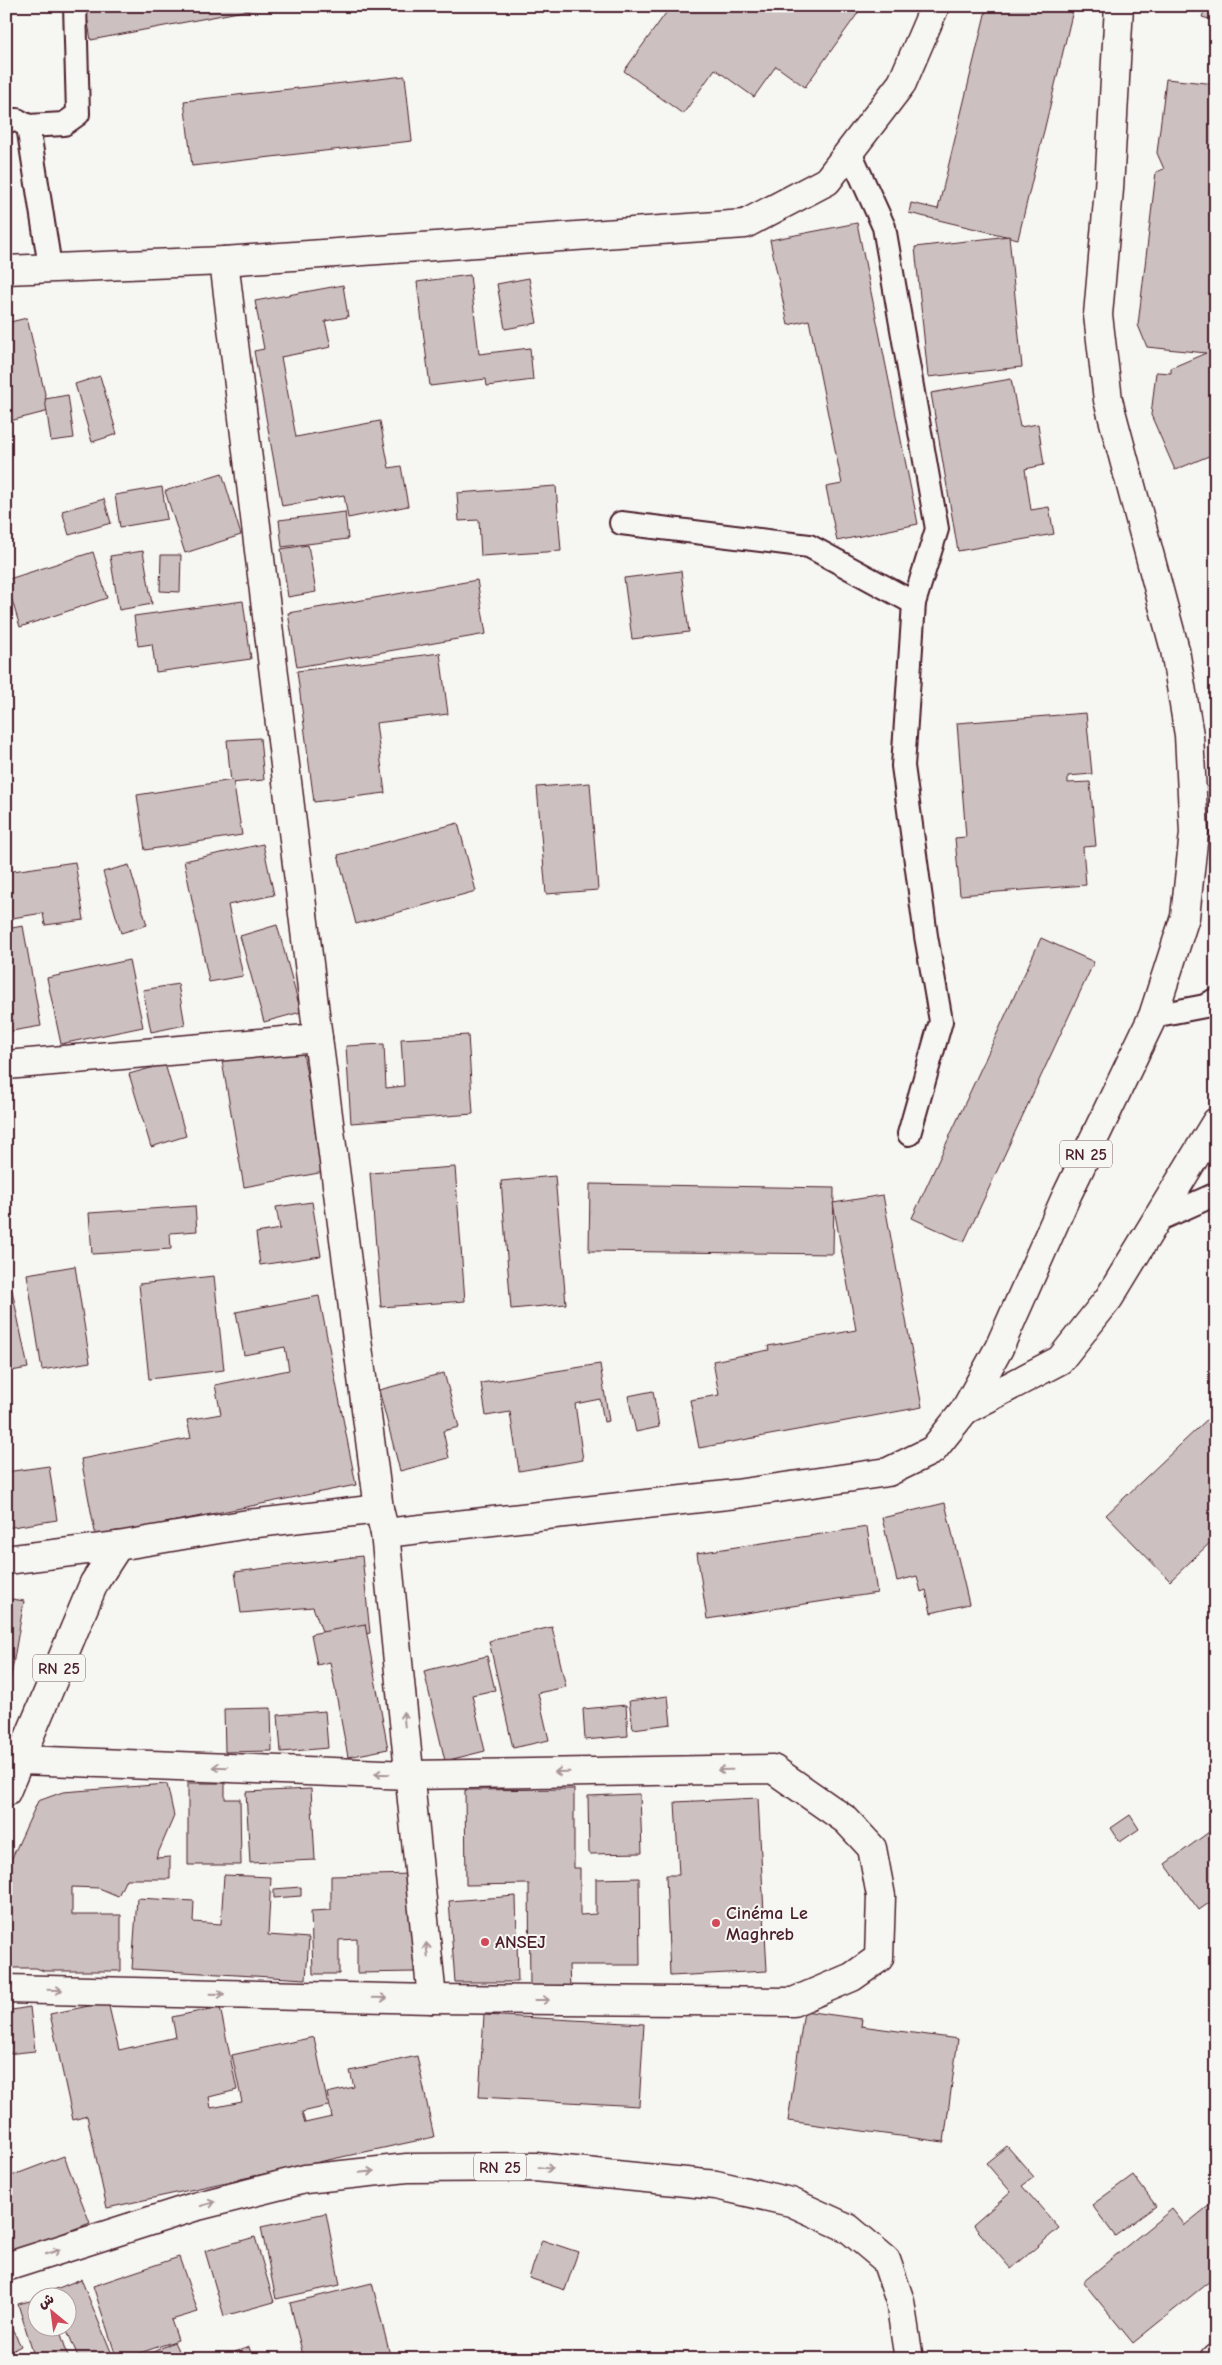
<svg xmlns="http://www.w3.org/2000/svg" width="1222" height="2365" viewBox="0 0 1222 2365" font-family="'Comic Neue','Playpen Sans Arabic',sans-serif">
  <rect width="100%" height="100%" fill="#f6f6f2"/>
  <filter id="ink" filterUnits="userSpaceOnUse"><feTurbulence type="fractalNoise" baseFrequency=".02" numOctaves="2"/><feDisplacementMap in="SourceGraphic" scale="10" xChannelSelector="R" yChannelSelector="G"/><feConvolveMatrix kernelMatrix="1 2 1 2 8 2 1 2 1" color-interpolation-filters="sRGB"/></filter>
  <g filter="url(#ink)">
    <g fill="#ccc1c0" stroke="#4a1f2b">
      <polygon points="85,6 270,6 91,40"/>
      <polygon points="671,6 848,6 858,13 805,87 776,66 754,97 715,69 683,114 624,71"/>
      <polygon points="987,6 1074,6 1018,239 909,213 911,203 938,209"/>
      <polygon points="1206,6 1216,6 1216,21 1202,17"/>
      <polygon points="405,76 412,141 192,166 184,101"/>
      <polygon points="1166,79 1216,84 1216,453 1175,470 1151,415 1156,372 1171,373 1171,368 1206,353 1147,347 1138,325 1156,172 1164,169 1157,153"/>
      <polygon points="857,223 918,524 837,541 826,487 842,484 809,320 788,325 770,240"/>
      <polygon points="1009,236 1022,367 928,377 915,247"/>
      <polygon points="470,275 479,354 530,348 533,380 487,386 486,379 430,386 417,282"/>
      <polygon points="529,278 537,323 505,329 497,284"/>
      <polygon points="343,285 348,317 325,321 331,347 281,357 296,437 380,421 389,468 401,466 408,506 348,518 344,495 282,506 254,351 264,349 255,301"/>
      <polygon points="27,318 49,411 6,422 6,323"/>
      <polygon points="100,376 117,434 92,442 75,384"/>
      <polygon points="1011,379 1020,427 1038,424 1044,465 1025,469 1031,510 1049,507 1054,534 958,551 931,393"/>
      <polygon points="68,395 74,438 51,441 45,399"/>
      <polygon points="222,473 241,535 185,553 165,491"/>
      <polygon points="556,486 561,551 481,556 479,520 459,521 457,493"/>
      <polygon points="162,487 167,519 120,527 115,495"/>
      <polygon points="104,499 111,523 69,535 62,511"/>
      <polygon points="345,512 348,539 282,547 279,520"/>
      <polygon points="308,545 316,592 288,597 281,549"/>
      <polygon points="143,551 152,604 119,610 110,556"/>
      <polygon points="93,552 107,598 20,627 6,580"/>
      <polygon points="161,555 181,555 180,592 160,591"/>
      <polygon points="681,571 689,632 632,639 624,578"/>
      <polygon points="477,580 486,634 297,667 288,613"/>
      <polygon points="243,601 251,659 156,672 152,644 138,646 134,616"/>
      <polygon points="440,653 448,714 376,723 385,793 314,802 297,671"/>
      <polygon points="1086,713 1092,774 1068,776 1068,783 1090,782 1096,846 1083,847 1086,885 960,895 955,838 966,837 957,723"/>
      <polygon points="260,738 264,780 231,783 227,740"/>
      <polygon points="233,780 242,835 145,850 137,795"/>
      <polygon points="590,783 598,890 546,894 537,787"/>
      <polygon points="458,823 476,891 356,924 338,855"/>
      <polygon points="263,844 274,895 228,905 243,976 209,982 184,861"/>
      <polygon points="75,862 84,920 45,925 43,913 6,919 6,872"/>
      <polygon points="129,865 147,925 121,933 103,872"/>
      <polygon points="277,925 301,1012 264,1022 240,936"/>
      <polygon points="23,926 41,1026 6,1032 6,929"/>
      <polygon points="1041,938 1094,962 964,1242 912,1218"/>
      <polygon points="129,960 143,1027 61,1044 47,978"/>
      <polygon points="178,984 185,1025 151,1032 143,990"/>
      <polygon points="468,1035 473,1114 351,1123 346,1046 384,1044 386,1088 404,1086 401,1039"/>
      <polygon points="302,1047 324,1172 244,1187 222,1061"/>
      <polygon points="165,1064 186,1136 151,1147 129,1074"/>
      <polygon points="455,1167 465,1301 381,1307 370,1173"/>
      <polygon points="555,1176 566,1304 511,1309 501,1181"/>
      <polygon points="590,1184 834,1188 833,1254 589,1251"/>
      <polygon points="883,1195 922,1407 699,1448 690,1400 719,1395 713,1361 769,1350 768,1346 856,1330 833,1203"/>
      <polygon points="312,1202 321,1256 260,1265 256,1233 280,1229 276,1207"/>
      <polygon points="195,1206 197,1231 170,1233 171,1249 92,1254 89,1213"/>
      <polygon points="75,1266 90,1362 42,1370 27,1274"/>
      <polygon points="214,1276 224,1370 149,1379 139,1284"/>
      <polygon points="12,1290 28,1368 6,1372 6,1292"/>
      <polygon points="319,1296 356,1485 96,1537 81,1459 191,1438 187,1420 221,1414 215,1385 289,1370 285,1347 244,1355 236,1312"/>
      <polygon points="600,1364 609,1421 604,1422 600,1399 575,1404 583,1460 519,1471 510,1412 486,1416 481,1383"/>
      <polygon points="444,1373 459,1427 443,1431 449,1458 400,1471 379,1390"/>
      <polygon points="653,1391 659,1427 636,1432 628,1396"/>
      <polygon points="1216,1411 1216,1537 1170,1581 1106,1515"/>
      <polygon points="49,1466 57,1520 6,1528 6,1472"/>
      <polygon points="945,1503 969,1604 931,1613 926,1590 921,1592 917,1576 897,1581 882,1518"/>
      <polygon points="867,1527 877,1593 707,1619 697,1553"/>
      <polygon points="362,1556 370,1633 326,1642 313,1607 241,1613 235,1572"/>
      <polygon points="6,1598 24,1601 6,1705"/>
      <polygon points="365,1624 388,1749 348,1757 330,1662 317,1665 311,1634"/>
      <polygon points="552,1627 566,1687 538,1693 549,1740 513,1748 489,1641"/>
      <polygon points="487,1656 495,1690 472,1695 485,1751 445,1761 424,1671"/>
      <polygon points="668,1696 671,1724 633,1729 629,1701"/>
      <polygon points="626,1705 628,1736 585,1740 583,1709"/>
      <polygon points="271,1708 272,1751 225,1752 224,1709"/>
      <polygon points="325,1711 328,1748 281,1752 278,1715"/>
      <polygon points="188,1783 225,1783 225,1799 240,1799 241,1865 188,1865"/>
      <polygon points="167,1784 174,1816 156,1858 170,1857 170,1879 126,1879 118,1896 99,1888 72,1887 72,1915 121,1915 121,1971 44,1971 36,1968 6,1968 6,1871 38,1801 63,1792"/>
      <polygon points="311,1789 315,1860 250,1863 246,1792"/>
      <polygon points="574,1789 574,1868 580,1868 580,1915 596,1914 596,1879 639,1878 640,1965 569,1965 570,1988 530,1988 529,1884 466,1885 465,1790"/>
      <polygon points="640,1794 642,1853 589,1854 588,1796"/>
      <polygon points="758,1798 767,1971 670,1976 666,1875 679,1875 675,1802"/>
      <polygon points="1130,1815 1139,1829 1120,1842 1111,1828"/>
      <polygon points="1216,1827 1216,1898 1199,1910 1165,1864"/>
      <polygon points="412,1874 415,1972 357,1973 357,1939 339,1940 339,1974 313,1974 311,1911 331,1910 331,1876"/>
      <polygon points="224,1875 271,1877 268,1935 309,1938 306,1979 132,1969 137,1898 194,1901 193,1922 221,1924"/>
      <polygon points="301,1887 301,1896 274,1898 274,1889"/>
      <polygon points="516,1896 518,1982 455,1982 449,1901"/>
      <polygon points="108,2002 119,2050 176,2037 172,2017 220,2007 237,2090 209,2097 211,2108 242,2102 232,2055 314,2037 328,2106 302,2112 305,2123 332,2117 327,2093 354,2087 350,2071 417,2056 434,2137 107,2208 87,2116 73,2120 50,2014"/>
      <polygon points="30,2007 35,2051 6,2054 6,2011"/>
      <polygon points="804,2011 862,2019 861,2026 958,2039 944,2142 788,2121"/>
      <polygon points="484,2015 644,2024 639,2106 479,2097"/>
      <polygon points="1007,2146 1034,2177 1022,2186 1059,2228 1011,2269 973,2225 1011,2192 986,2163"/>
      <polygon points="64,2156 90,2223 6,2255 6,2178"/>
      <polygon points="1133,2175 1156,2206 1115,2236 1092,2205"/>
      <polygon points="1216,2200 1216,2276 1133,2343 1083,2282 1172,2209 1185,2225"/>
      <polygon points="326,2213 340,2285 276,2299 261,2227"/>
      <polygon points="255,2237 274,2302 224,2316 205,2251"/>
      <polygon points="542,2240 578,2252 565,2290 529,2278"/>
      <polygon points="179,2257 198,2312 171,2320 178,2340 140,2353 142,2359 117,2359 93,2286"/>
      <polygon points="81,2279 114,2359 79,2359 66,2328 68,2298 53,2298 51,2291"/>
      <polygon points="372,2283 391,2359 304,2359 290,2303"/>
      <polygon points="38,2299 38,2328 59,2328 69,2359 35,2359 18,2304"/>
      <polygon points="6,2317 21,2346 6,2354"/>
      <polygon points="174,2342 182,2359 149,2359 147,2355"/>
      <polygon points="249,2347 253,2359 238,2359 235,2352"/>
    </g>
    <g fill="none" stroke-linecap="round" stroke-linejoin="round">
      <defs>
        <g id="lane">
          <polyline points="6,120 17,120 28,126 50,267"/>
          <polyline points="28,126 64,124 78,114 75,6"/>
          <polyline points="850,152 884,227 937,529 914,603 903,766 926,936 941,1021 909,1134"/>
          <polyline points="621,523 809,546 914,603"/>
          <polyline points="1153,1016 1205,1006 1216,999"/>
          <polyline points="1156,1221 1216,1194"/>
        </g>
        <g id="street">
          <polyline points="224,261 318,1038 379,1509"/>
          <polyline points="6,270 224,261 745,224 827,181 902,83 935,6"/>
          <polyline points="6,1065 318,1038"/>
          <polyline points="965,1410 1060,1360 1109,1298 1216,1122"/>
          <polyline points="385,1533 432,1999"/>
          <polyline points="6,1560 118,1546"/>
          <polyline points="6,1989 432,1999 793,2002 852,1977 879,1958 881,1896 872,1848 846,1820 773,1769 410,1775 21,1760"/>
          <polyline points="1214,2359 1216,2357"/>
        </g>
        <g id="primary">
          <polyline points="6,1792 94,1583 118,1546 248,1524 379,1509 385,1533 736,1494 888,1472 933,1450 965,1410 999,1348 1065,1199 1153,1016 1185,917 1194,833 1189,735 1175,650 1108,400 1098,315 1109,189 1119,6"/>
          <polyline points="6,2267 194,2207 305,2179 407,2168 535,2167 716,2185 791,2202 848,2228 886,2260 900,2301 908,2353 906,2359"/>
        </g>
      </defs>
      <use href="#lane" stroke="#4a1f2b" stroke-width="26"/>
      <use href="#street" stroke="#4a1f2b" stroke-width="31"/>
      <use href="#primary" stroke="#4a1f2b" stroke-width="31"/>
      <use href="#lane" stroke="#f6f6f2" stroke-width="22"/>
      <use href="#street" stroke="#f6f6f2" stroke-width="28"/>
      <use href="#primary" stroke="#f6f6f2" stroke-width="28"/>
    </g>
    <defs><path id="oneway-shaft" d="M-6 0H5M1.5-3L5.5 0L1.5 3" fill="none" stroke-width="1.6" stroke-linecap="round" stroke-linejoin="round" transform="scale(1.25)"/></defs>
    <g stroke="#a99598">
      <use href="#oneway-shaft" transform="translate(404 1719) rotate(-96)"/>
      <use href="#oneway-shaft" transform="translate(220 1767) rotate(-178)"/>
      <use href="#oneway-shaft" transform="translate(725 1770) rotate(179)"/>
      <use href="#oneway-shaft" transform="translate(562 1772) rotate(179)"/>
      <use href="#oneway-shaft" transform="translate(382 1774) rotate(-178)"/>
      <use href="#oneway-shaft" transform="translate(427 1950) rotate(-96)"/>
      <use href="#oneway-shaft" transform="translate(55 1990) rotate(1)"/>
      <use href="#oneway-shaft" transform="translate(217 1994) rotate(1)"/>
      <use href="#oneway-shaft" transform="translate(380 1998) rotate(1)"/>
      <use href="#oneway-shaft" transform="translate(542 2000)"/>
      <use href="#oneway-shaft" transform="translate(546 2168) rotate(6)"/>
      <use href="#oneway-shaft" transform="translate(367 2172) rotate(-6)"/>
      <use href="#oneway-shaft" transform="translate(208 2204) rotate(-15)"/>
      <use href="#oneway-shaft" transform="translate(53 2252) rotate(-18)"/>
    </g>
  </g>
  <g fill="#d1495b" stroke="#f6f6f2" stroke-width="2">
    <circle cx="716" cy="1923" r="5"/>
    <circle cx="485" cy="1942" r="5"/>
  </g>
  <g text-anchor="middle" stroke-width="4" stroke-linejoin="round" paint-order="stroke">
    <g fill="#f6f6f2" stroke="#7e6067" stroke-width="1">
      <rect x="1060" y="1140.5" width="52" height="27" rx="4"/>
      <rect x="33" y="1654.5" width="52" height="27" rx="4"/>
      <rect x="474" y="2153.5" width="52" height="27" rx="4"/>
    </g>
    <g font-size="16" font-weight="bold" fill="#4a1f2b">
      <text x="1086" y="1160">RN 25</text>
      <text x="59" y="1674">RN 25</text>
      <text x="500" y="2173">RN 25</text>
    </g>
    <g font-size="18" font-weight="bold" fill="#4a1f2b" stroke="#f6f6f2" text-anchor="start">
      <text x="726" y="1919">Cinéma Le<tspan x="726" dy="21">Maghreb</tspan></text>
      <text x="495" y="1948">ANSEJ</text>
    </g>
  </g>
  <rect width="1222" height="2365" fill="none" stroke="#f6f6f2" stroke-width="25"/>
  <rect x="12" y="12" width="1197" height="2340" fill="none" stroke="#4a1f2b" stroke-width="2" filter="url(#ink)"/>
  <g transform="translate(52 2312) rotate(331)"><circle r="24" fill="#f6f6f2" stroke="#b1a0a2"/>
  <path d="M0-4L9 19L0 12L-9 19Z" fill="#d1495b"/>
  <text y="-8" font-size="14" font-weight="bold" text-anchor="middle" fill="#4a1f2b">ش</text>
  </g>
</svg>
